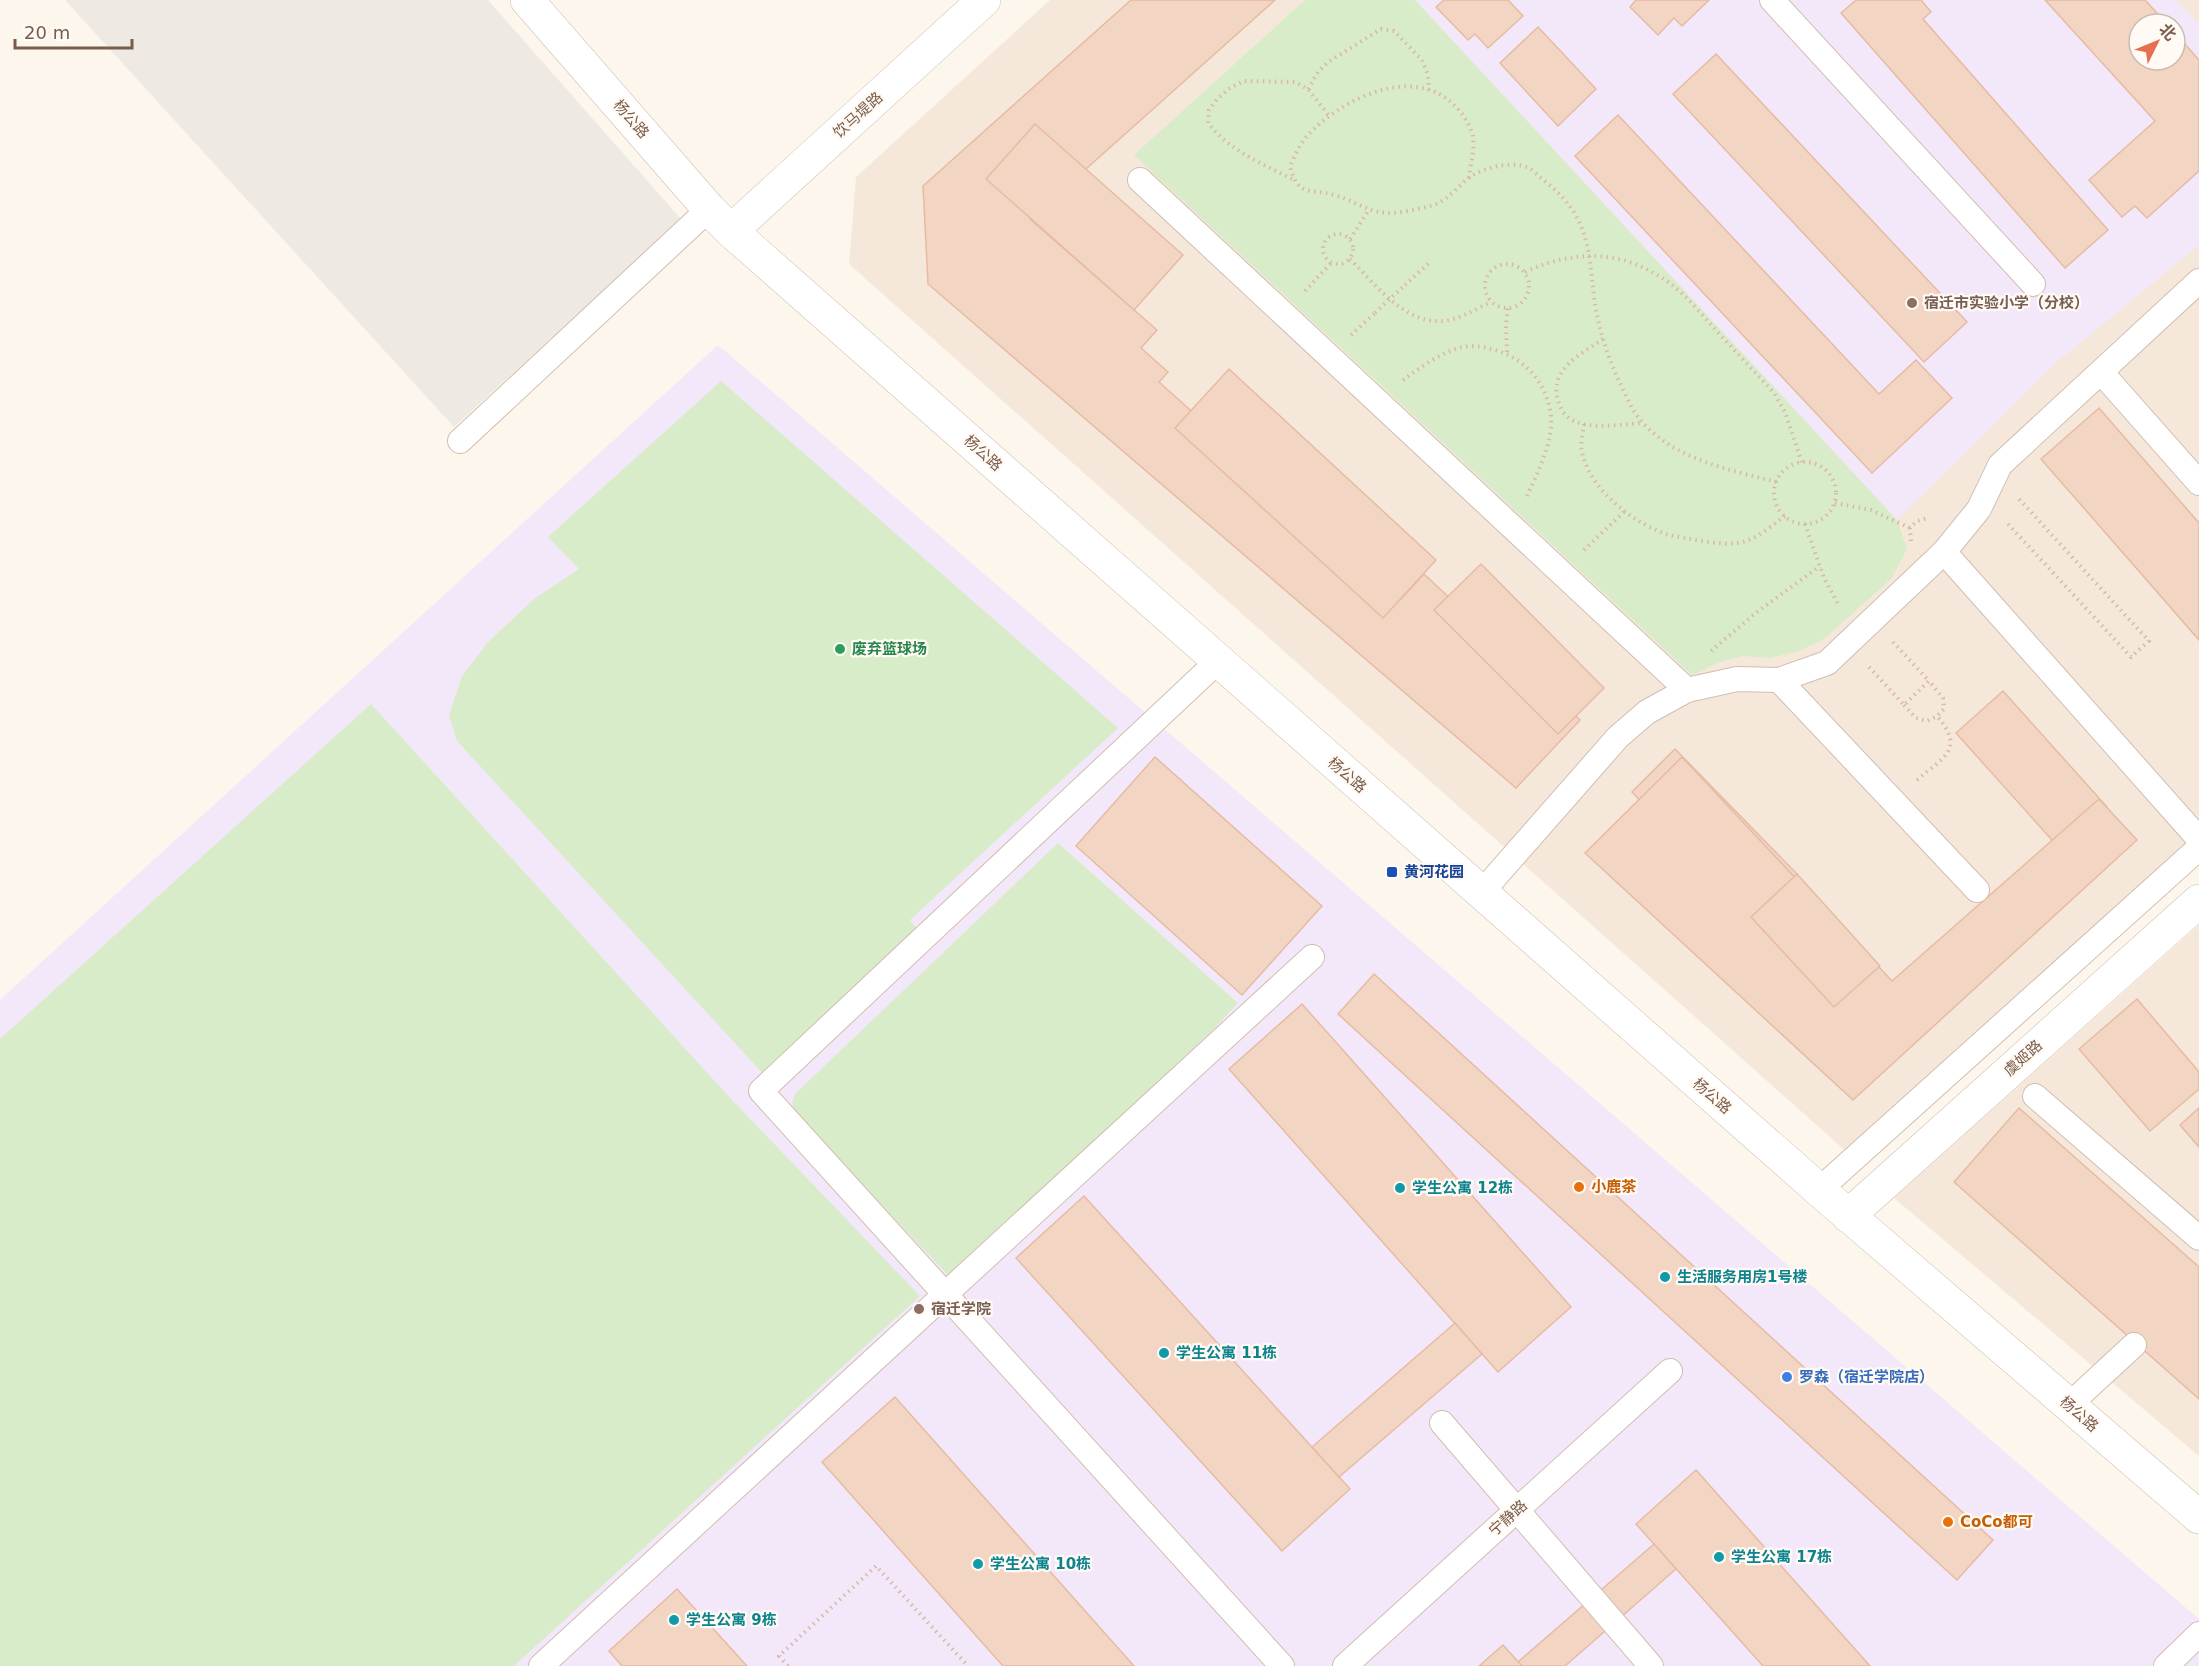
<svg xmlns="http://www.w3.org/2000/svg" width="2199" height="1666" viewBox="0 0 2199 1666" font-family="'DejaVu Sans','Noto Sans SC',sans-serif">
  <rect width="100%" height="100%" fill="#fdf6ec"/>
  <g fill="#f5e8da" fill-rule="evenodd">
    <path d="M1050,0H2199V839L1848,1153L849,264L856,177ZM2139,24H2175V60H2139Z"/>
    <polygon points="2199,925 2199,1456 1894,1198"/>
  </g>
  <polygon fill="#efe9e4" points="65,0 488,0 681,219 454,427"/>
  <g fill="#f3e8fa" fill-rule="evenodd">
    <path d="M1415,0H2176L2199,24V245L2058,361L1897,520ZM2139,24H2175V60H2139Z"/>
    <polygon points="718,345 2199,1619 2199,1666 0,1666 0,1000"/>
  </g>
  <g fill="#d8ecc9">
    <polygon points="1305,0 1415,0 1897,520 1907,549 1891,579 1824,639 1799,651 1769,658 1742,656 1717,663 1692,675 1134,155"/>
    <polygon points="721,381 1118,728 910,920 919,931 766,1077 457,741 449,715 462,676 488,642 534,599 579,569 548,537"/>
    <polygon points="371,704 732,1100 920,1296 514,1666 0,1666 0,1039"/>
    <polygon points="1058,843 1238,1003 1214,1029 949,1276 797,1116 792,1103 795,1094"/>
  </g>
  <g fill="#f3d5c3" stroke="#e6bba3" stroke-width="1.5">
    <polygon points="1131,0 1275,0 1030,219 1157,330 1141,348 1168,372 1159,382 1401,599 1424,574 1580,720 1516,788 928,284 923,186"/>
    <polygon points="1444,0 1508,0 1523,16 1488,48 1475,34 1468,40 1436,7"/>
    <polygon points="1636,0 1709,0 1682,26 1674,18 1658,35 1630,7"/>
    <polygon points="1856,0 1921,0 1931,12 1923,19 2108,230 2065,268 1841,13"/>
    <polygon points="2045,0 2145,0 2167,24 2139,24 2139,60 2175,60 2175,33 2199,60 2199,171 2147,218 2135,206 2122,217 2089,180 2155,121"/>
    <polygon points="1538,27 1596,89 1558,126 1500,63"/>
    <polygon points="1716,54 1967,322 1924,362 1673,94"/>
    <polygon points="1618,115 1879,394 1916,360 1952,398 1872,473 1575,156"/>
    <polygon points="1035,124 1183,255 1134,310 986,179"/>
    <polygon points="1229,369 1436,560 1383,618 1175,428"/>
    <polygon points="2099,408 2199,523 2199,640 2041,459"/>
    <polygon points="1481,564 1604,688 1558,734 1434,610"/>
    <polygon points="2003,691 2107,807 2060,849 1956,733"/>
    <polygon points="1675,749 1797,874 1751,917 1632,792"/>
    <polygon points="1155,757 1322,906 1242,995 1076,846"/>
    <polygon points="1682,757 1892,981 2099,799 2137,840 1853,1100 1585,853"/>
    <polygon points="1797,874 1880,966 1834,1007 1751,917"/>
    <polygon points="1374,974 1993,1540 1957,1580 1338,1014"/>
    <polygon points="2137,999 2199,1072 2199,1089 2150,1131 2079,1049"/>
    <polygon points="1302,1004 1571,1307 1498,1372 1229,1069"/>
    <polygon points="2019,1108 2199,1267 2199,1399 1954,1182"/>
    <polygon points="2199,1108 2199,1147 2180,1125"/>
    <polygon points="1084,1196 1350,1489 1282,1551 1016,1258"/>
    <polygon points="1455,1323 1482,1354 1339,1477 1312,1447"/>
    <polygon points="895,1397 1134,1666 1003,1666 822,1462"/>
    <polygon points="1696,1470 1870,1666 1763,1666 1636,1524"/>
    <polygon points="1654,1544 1676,1569 1565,1666 1522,1666 1518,1662"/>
    <polygon points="677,1589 747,1666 622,1666 609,1651"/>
    <polygon points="1503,1645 1522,1666 1479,1666"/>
  </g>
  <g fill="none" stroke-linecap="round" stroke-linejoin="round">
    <defs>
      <g id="service">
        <polyline points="1772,0 2033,284"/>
        <polyline points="1140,180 1687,690"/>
        <polyline points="2101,372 2199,483"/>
        <polyline points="460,441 709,209"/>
        <polyline points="1944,552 2199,839"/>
        <polyline points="1218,661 761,1091 1282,1666"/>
        <polyline points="1779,680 1977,890"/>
        <polyline points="1481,893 1618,737 1647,712 1687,690 1737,679 1779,680 1827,663 1944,552 1979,509 2000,465 2199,281"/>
        <polyline points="2035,1096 2199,1238"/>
        <polyline points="1819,1190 2199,848"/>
        <polyline points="2069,1405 2134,1345"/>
        <polyline points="1442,1423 1651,1666"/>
        <polyline points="541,1666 1312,957"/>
        <polyline points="1345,1666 1670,1371"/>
        <polyline points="2166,1666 2199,1634"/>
      </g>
      <g id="minor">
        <polyline points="527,0 709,209 731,231 1819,1190 2199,1517"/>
        <polyline points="731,231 984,0"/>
        <polyline points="1848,1216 2199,901"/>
      </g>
    </defs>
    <use href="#service" stroke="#d1beb0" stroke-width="26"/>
    <use href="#minor" stroke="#d1beb0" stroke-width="34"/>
    <g stroke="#d9b8a5" stroke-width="4" stroke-dasharray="1.5 4.5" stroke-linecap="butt">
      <polyline points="1308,89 1318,72 1328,62 1381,29 1394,31 1422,60 1428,75 1429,90"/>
      <path d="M1469,178C1470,166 1475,149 1473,137C1471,126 1462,112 1454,105C1413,64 1341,99 1308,135C1300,144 1294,156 1290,167C1299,198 1310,188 1334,195C1365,204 1371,218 1408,211C1417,209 1430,207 1438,203C1449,198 1458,187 1466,180C1481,168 1508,161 1527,167C1532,169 1537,175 1541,178C1588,214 1588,243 1594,297C1598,326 1606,352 1618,379C1625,393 1631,410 1642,422C1676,460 1730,470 1777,482"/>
      <path d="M1292,179C1261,163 1230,151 1208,123L1209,110L1218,98L1230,88L1244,81L1295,82L1308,89L1330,117"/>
      <circle cx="1338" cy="249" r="15"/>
      <polyline points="1350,239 1369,210"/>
      <path d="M1350,259C1373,282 1400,318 1434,321C1454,323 1474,310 1491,302"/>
      <circle cx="1507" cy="286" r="22"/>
      <path d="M1525,272C1577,248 1626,250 1672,285C1688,297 1701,314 1714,328C1734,350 1754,371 1774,393L1785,412L1802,463"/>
      <polyline points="1405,285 1429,263"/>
      <polyline points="1305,291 1331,263"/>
      <polyline points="1351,335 1375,313"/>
      <path d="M1603,339C1581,354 1549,369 1558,400C1561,413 1569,421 1583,424C1602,428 1624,424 1643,423"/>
      <polyline points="1507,352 1506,325 1508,308"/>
      <path d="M1403,380C1420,368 1438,354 1459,348C1469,345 1481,346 1491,349C1527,357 1554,390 1551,429C1548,453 1536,476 1526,498"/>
      <path d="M1584,424C1583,433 1580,443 1582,452C1590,490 1634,524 1669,535C1678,537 1687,538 1696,540C1710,542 1724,545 1737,543C1755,541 1771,526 1785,516"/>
      <circle cx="1805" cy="493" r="31"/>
      <polyline points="1835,503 1871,510 1910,528"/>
      <polyline points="1805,524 1824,578 1839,606"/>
      <polyline points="2008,524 2131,657 2149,641 2019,499"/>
      <polyline points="1911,541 1910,528 1917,521 1928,518"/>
      <polyline points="1584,550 1625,511"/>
      <polyline points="1711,651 1757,612 1820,566"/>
      <polyline points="1869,667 1904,705 1929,681 1893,642"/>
      <polyline points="1904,705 1916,718 1927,721 1937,716 1944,709 1943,698 1929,681"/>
      <path d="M1917,780C1943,757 1966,750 1937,716"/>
      <polyline points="788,1666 779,1656 876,1566 968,1666"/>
    </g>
    <use href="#service" stroke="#fff" stroke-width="24"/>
    <use href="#minor" stroke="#fff" stroke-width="33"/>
    <polyline stroke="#d9b8a5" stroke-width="4" stroke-dasharray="1.5 4.5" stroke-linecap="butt" points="1375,313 1405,285"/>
  </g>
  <g fill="#8d6e63" stroke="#fffaf3" stroke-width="2">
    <circle cx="1912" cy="303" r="6"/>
    <circle cx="919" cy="1309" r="6"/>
  </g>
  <circle fill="#2e9e5b" stroke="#fffaf3" stroke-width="2" cx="840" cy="649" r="6"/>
  <rect fill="#1a4fb4" stroke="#fffaf3" stroke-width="2" x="1386" y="866" width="12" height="12" rx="3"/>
  <g fill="#e8710a" stroke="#fffaf3" stroke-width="2">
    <circle cx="1579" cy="1187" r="6"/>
    <circle cx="1948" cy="1522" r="6"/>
  </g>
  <g fill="#0f9aa8" stroke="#fffaf3" stroke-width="2">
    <circle cx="1400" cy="1188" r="6"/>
    <circle cx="1665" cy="1277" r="6"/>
    <circle cx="1164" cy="1353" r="6"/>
    <circle cx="1719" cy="1557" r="6"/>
    <circle cx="978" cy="1564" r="6"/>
    <circle cx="674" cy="1620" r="6"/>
  </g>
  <circle fill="#3f7fe0" stroke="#fffaf3" stroke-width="2" cx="1787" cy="1377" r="6"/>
  <g text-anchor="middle" stroke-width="4.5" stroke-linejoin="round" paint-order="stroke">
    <g font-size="15" fill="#7a5c4d" stroke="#fffaf3">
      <text transform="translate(858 115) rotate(-42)" y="5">饮马堤路</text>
      <text transform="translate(631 119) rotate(49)" y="5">杨公路</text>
      <text transform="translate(983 453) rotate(42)" y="5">杨公路</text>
      <text transform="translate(1347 775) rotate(41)" y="5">杨公路</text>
      <text transform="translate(2023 1058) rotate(-42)" y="5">虞姬路</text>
      <text transform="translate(1712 1096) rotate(41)" y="5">杨公路</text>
      <text transform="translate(2079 1414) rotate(41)" y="5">杨公路</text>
      <text transform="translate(1508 1518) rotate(-42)" y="5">宁静路</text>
    </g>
    <g font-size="15" font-weight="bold" fill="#785e54" stroke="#fffaf3" text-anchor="start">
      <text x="1924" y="308">宿迁市实验小学（分校）</text>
      <text x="931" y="1314">宿迁学院</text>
    </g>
    <g font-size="15" font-weight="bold" fill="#27864d" stroke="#fffaf3" text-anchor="start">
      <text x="852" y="654">废弃篮球场</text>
    </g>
    <g font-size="15" font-weight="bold" fill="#164399" stroke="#fffaf3" text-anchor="start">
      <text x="1404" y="877">黄河花园</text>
    </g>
    <g font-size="15" font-weight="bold" fill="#c56008" stroke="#fffaf3" text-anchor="start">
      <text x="1591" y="1192">小鹿茶</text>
      <text x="1960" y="1527">CoCo都可</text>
    </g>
    <g font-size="15" font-weight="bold" fill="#0d838f" stroke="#fffaf3" text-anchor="start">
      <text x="1412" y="1193">学生公寓 12栋</text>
      <text x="1677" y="1282">生活服务用房1号楼</text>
      <text x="1176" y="1358">学生公寓 11栋</text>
      <text x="1731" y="1562">学生公寓 17栋</text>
      <text x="990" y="1569">学生公寓 10栋</text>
      <text x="686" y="1625">学生公寓 9栋</text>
    </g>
    <g font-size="15" font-weight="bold" fill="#366cbe" stroke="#fffaf3" text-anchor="start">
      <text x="1799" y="1382">罗森（宿迁学院店）</text>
    </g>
  </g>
  <g transform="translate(2157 42) rotate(47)"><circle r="28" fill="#fffaf3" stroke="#cabbb1" stroke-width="1.5"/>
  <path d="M0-4.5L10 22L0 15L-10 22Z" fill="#e76f51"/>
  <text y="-9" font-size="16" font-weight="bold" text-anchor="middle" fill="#7a5c4d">北</text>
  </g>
  <path d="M15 39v9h117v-9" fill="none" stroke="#7a5c4d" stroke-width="3"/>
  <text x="24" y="39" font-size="18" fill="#7a5c4d" stroke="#fffaf3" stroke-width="4.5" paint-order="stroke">20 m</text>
</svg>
